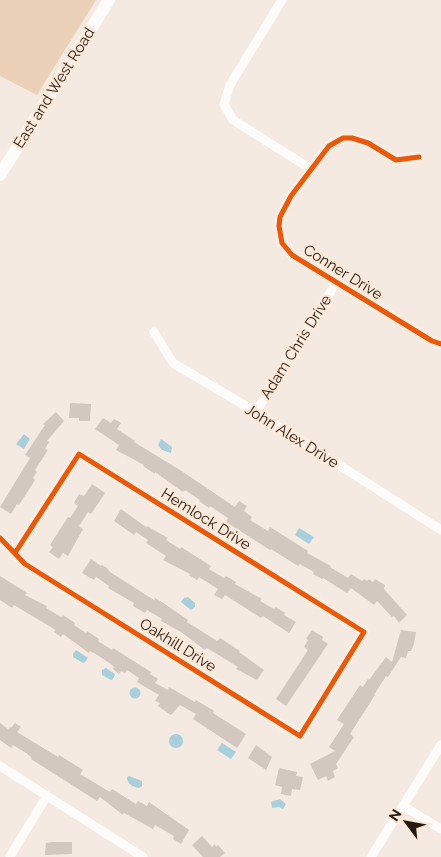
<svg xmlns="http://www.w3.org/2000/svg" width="441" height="857" viewBox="0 0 441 857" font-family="Raleway,sans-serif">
  <rect width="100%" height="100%" fill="#f4eae1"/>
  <polygon fill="#ecd1b9" points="0,0 96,0 37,95 0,76"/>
  <g fill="#a8cfdb">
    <polygon points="24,434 30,439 24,449 16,444"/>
    <polygon points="161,439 172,447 171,453 162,450 158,445"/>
    <polygon points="299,528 314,537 309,544 295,535"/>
    <polygon points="188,597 195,603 195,607 191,610 181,602 184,598"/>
    <polygon points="76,650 88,658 85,662 83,663 73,657 73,654"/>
    <polygon points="106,668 115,674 113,679 111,680 102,675 102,670"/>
    <circle cx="135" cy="693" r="5.5"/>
    <circle cx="176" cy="741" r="7"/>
    <polygon points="222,743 236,752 231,759 217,750"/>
    <path d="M129,776L142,781V786L139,788C133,787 127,784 127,777Z"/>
    <polygon points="280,799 286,804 283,809 279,807 272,808 271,802"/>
  </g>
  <g fill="#d2c8bf">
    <polygon points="70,403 91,404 90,421 79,421 79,418 69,418"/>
    <polygon points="56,412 64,421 47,441 49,442 45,449 48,450 35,470 37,472 33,478 35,480 19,505 17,504 11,514 0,507 30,458 25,455 45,425 43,424"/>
    <polygon points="103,418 111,423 114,419 121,423 117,429 135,441 134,442 180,470 235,507 239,501 247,506 244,511 252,517 250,520 268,531 270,527 308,551 307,553 331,566 330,567 348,578 351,574 362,581 364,579 367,581 369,579 373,582 375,579 385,585 384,589 407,615 399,623 394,616 392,617 377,601 374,605 351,588 347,593 323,578 322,579 313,574 314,572 300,564 298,566 271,549 270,550 226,522 228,518 210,506 209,508 199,501 200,500 185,490 183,492 155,472 155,474 143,466 144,465 116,450 119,445 95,429"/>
    <polygon points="92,484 105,493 91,514 88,512 79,526 83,529 68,556 63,553 59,559 49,552 53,547 50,545 68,517 70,518 78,506 74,503 79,494 84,496"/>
    <polygon points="121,509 146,527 147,526 168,538 166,540 180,549 181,547 211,566 209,569 224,578 226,576 236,582 235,584 262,599 260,601 274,609 276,607 285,613 284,615 296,622 289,633 263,616 261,618 225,595 222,599 214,595 218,589 199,577 197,580 189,575 190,574 163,560 166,556 146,543 148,540 136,532 134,535 114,521"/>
    <polygon points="91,559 101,566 102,565 107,568 110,572 154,600 155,598 162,602 188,620 187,622 217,641 220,638 240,651 239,652 264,670 257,680 236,669 238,667 207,648 205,650 181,632 161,621 162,619 147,610 145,613 133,606 134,603 108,588 109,586 96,577 94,580 82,573"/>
    <polygon points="0,576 27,593 25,595 47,606 46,608 61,617 63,615 75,623 74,625 86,633 87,631 99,639 98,641 112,650 113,648 151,672 150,674 158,679 155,683 168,690 169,687 195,702 196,700 214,711 213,713 246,734 237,748 193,719 196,714 180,705 171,715 165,711 158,706 160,703 155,701 159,695 137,682 139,678 127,670 125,673 121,671 119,674 113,669 114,667 112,665 99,656 90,651 89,653 63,634 61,637 54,632 55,630 54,629 14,605 12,608 0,600"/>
    <polygon points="312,630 323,637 322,640 328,644 286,706 276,699 308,650 304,647 308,640 306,639"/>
    <polygon points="401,630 416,632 414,644 411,651 408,651 406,658 401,657 388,677 386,676 374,695 375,695 350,734 354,737 336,764 338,768 333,771 335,777 328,781 326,776 318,780 310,764 335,751 329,747 344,724 337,720 360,685 363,687 368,679 369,680 386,657 392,662"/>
    <polygon points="0,723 8,729 10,727 11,728 15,723 21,727 17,732 58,757 59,755 83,770 80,774 110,792 112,789 136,804 138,801 147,806 149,802 189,830 181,844 173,839 174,836 155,825 153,829 124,813 123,815 100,797 97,801 31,759 32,758 26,753 13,745 11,748 0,740"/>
    <polygon points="256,745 272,757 266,770 248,758"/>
    <polygon points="279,768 297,772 296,776 303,777 300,790 292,789 291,796 281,794 282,787 275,785"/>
    <polygon points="202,836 212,847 215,844 216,847 218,845 225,853 220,857 203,857 192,845"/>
    <polygon points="53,842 72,842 72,854 45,855 46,843"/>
  </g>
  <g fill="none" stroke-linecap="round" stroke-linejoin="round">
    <g stroke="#fdfcfa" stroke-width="9">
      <polyline points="282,0 230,85 224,104 233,120 311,169"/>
      <polyline points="419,157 396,160 368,143 352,138 343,138 329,146 291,196 280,217 279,226 282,243 292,255 432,341 441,344"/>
      <polyline points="154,332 173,363 256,412 441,530"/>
      <polyline points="256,412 336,283"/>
      <polyline points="0,538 25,564 300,736 364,632 79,454 15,553"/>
      <polyline points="0,766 143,857"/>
      <polyline points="403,806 441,829"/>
      <polyline points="10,856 47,796"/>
      <polyline points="371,857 441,745"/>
    </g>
    <polyline stroke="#fdfcfa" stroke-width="12" points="0,175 109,0"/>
    <defs>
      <g id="cycleway">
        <polyline points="419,157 396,160 368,143 352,138 343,138 329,146 291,196 280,217 279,226 282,243 292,255 432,341 441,344"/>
        <polyline points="0,538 25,564 300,736 364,632 79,454 15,553"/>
      </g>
    </defs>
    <use href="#cycleway" stroke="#fce9d9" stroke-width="8"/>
    <use href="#cycleway" stroke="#e8590c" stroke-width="5"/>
  </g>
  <g text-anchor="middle" stroke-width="5" stroke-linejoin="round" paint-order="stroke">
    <g font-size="15" fill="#251a10" stroke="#fce9d9">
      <text transform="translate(54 88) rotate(-58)" y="5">East and West Road</text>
      <text transform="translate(343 272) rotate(32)" y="5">Conner Drive</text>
      <text transform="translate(296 347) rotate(-58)" y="5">Adam Chris Drive</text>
      <text transform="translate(292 436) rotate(32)" y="5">John Alex Drive</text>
      <text transform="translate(206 519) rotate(32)" y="5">Hemlock Drive</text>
      <text transform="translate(178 645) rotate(32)" y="5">Oakhill Drive</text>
    </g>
  </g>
  <g transform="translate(406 822) rotate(302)" stroke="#fce9d9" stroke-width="4" paint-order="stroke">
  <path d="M0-4L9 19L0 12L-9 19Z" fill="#251a10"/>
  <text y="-8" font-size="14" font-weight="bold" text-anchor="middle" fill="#251a10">N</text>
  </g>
</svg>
